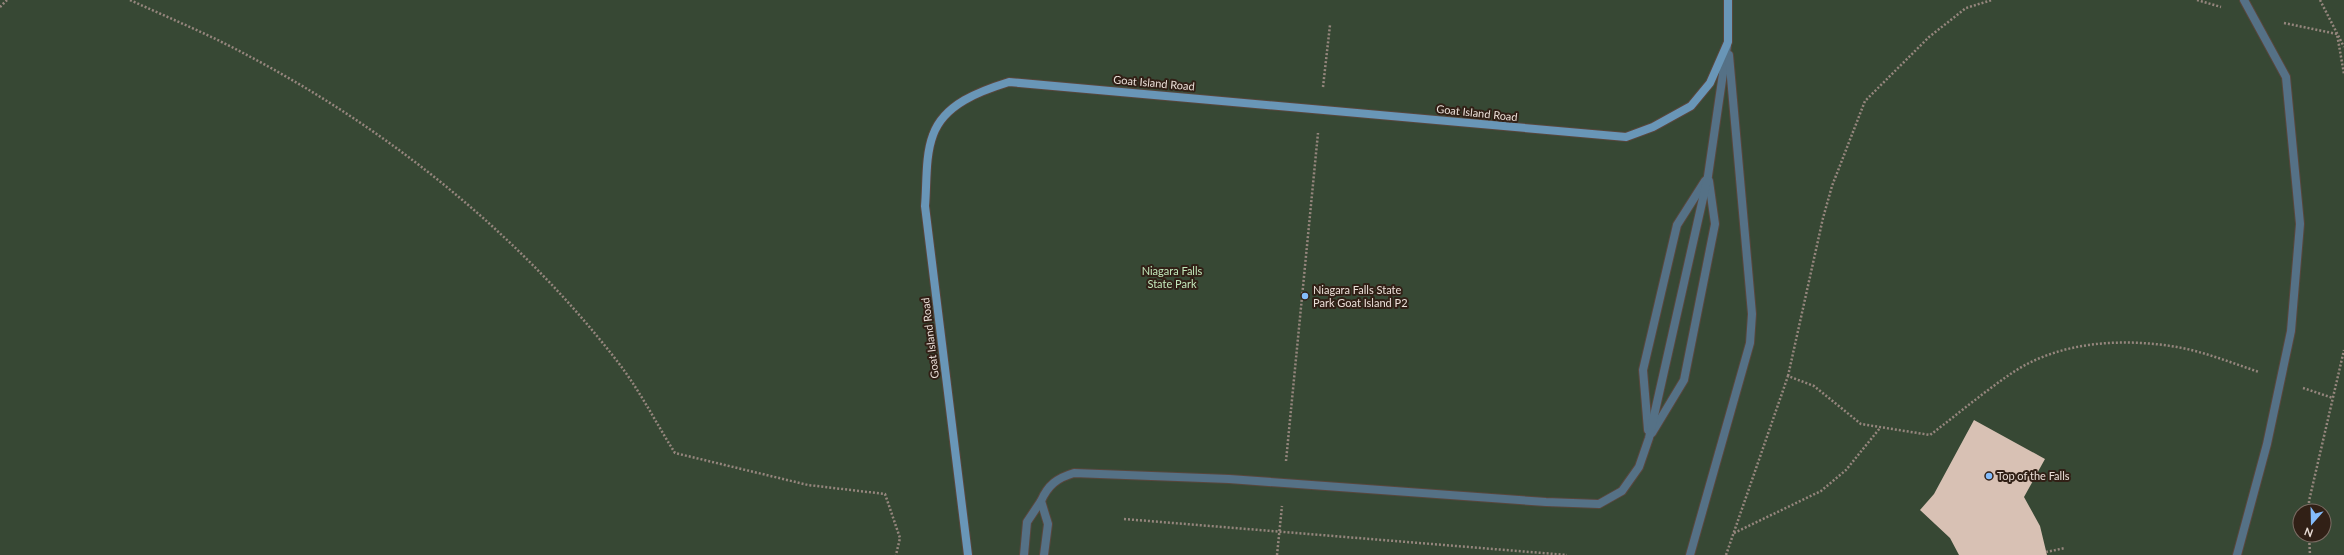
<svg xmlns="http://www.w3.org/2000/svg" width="2344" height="555" viewBox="0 0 2344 555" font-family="Lato,sans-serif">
  <rect width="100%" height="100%" fill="#3c2a20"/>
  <path fill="#374834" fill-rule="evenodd" d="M0,0H2344V555H0ZM2300,511H2324V535H2300Z"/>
  <polygon fill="#d8c1b4" points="1974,420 2045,459 2024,497 2040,526 2047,555 1959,555 1950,538 1920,510 1934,494"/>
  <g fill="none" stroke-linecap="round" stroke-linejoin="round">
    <defs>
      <g id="lane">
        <polyline points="1648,430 1643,370 1655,319 1677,225 1705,181"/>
        <polyline points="1652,433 1684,380 1715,224 1709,181"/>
        <polyline points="1024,555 1027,522 1041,501"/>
        <path d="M1044,555L1048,524L1041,501C1048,485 1057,478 1074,473L1229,479L1546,502L1599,504L1622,491L1639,467L1649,438L1708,176L1727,46"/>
        <polyline points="1690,555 1750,343 1752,314 1729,55"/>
      </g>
      <polyline id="street" points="2237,555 2267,444 2291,331 2300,224 2286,77 2244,0"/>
      <path id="secondary" d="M968,555L925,206C927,184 925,156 933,135C944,104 980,91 1009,82L1626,137L1653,127L1691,106L1710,83L1728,42V0"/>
    </defs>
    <use href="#lane" stroke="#58473d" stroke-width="10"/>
    <use href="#street" stroke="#58473d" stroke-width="10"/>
    <use href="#secondary" stroke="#58473d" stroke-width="10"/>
    <g stroke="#95867d" stroke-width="2.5" stroke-dasharray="2 2" stroke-linecap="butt">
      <path d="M130,0C169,18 208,34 245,54C388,129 518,233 617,361C639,389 656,423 675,453L808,485L885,494L900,538L896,555"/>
      <polyline points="2197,0 2221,7"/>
      <polyline points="2320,0 2344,47"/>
      <polyline points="0,7 7,0"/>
      <polyline points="2284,23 2337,34 2344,74"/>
      <polyline points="1323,87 1330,25"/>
      <polyline points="1788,376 1823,218 1832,186 1865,101 1929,37 1966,8 1992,0"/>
      <polyline points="2303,388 2333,398"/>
      <polyline points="1286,461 1318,133"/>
      <polyline points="2309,511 2309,501 2344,350"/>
      <polyline points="1124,519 1567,555"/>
      <polyline points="1734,533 1821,491 1846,470 1880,428"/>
      <polyline points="2309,535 2310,555"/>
      <polyline points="2046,552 2065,548"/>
      <polyline points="1277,555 1282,506"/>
      <path d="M1726,555L1788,376L1814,386L1861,424L1930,435C1958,414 1986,390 2015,371C2062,341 2123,338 2177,347C2205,352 2232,363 2259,372"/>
    </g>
    <use href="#lane" stroke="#557186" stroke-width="8"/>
    <use href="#street" stroke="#557186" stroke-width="8"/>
    <use href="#secondary" stroke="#6996b7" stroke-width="8"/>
  </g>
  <g fill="#84bcfb" stroke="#312016" stroke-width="1.5">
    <circle cx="1305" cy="296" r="4"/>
    <circle cx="1989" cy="476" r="4"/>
  </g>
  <g text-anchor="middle" stroke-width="4" stroke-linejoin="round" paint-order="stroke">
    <g font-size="11" fill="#ebdfd8" stroke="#312016">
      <text transform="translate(1154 83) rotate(5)" y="4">Goat Island Road</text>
      <text transform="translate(1477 113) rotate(6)" y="4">Goat Island Road</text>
      <text transform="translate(930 338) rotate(-97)" y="4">Goat Island Road</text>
    </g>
    <g font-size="11" fill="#c3e8bb" stroke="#312016">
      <text x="1172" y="275">Niagara Falls<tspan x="1172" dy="13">State Park</tspan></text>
    </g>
    <g font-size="11" fill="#ebdfd8" stroke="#312016" text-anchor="start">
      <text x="1313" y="294">Niagara Falls State<tspan x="1313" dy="13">Park Goat Island P2</tspan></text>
      <text x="1997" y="480">Top of the Falls</text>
    </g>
  </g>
  <g transform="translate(2312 523) rotate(200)"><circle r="19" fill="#312016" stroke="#7b6c64"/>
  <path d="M0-3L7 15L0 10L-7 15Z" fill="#84bcfb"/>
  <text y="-6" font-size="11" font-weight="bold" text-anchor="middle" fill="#ebdfd8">N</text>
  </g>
</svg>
